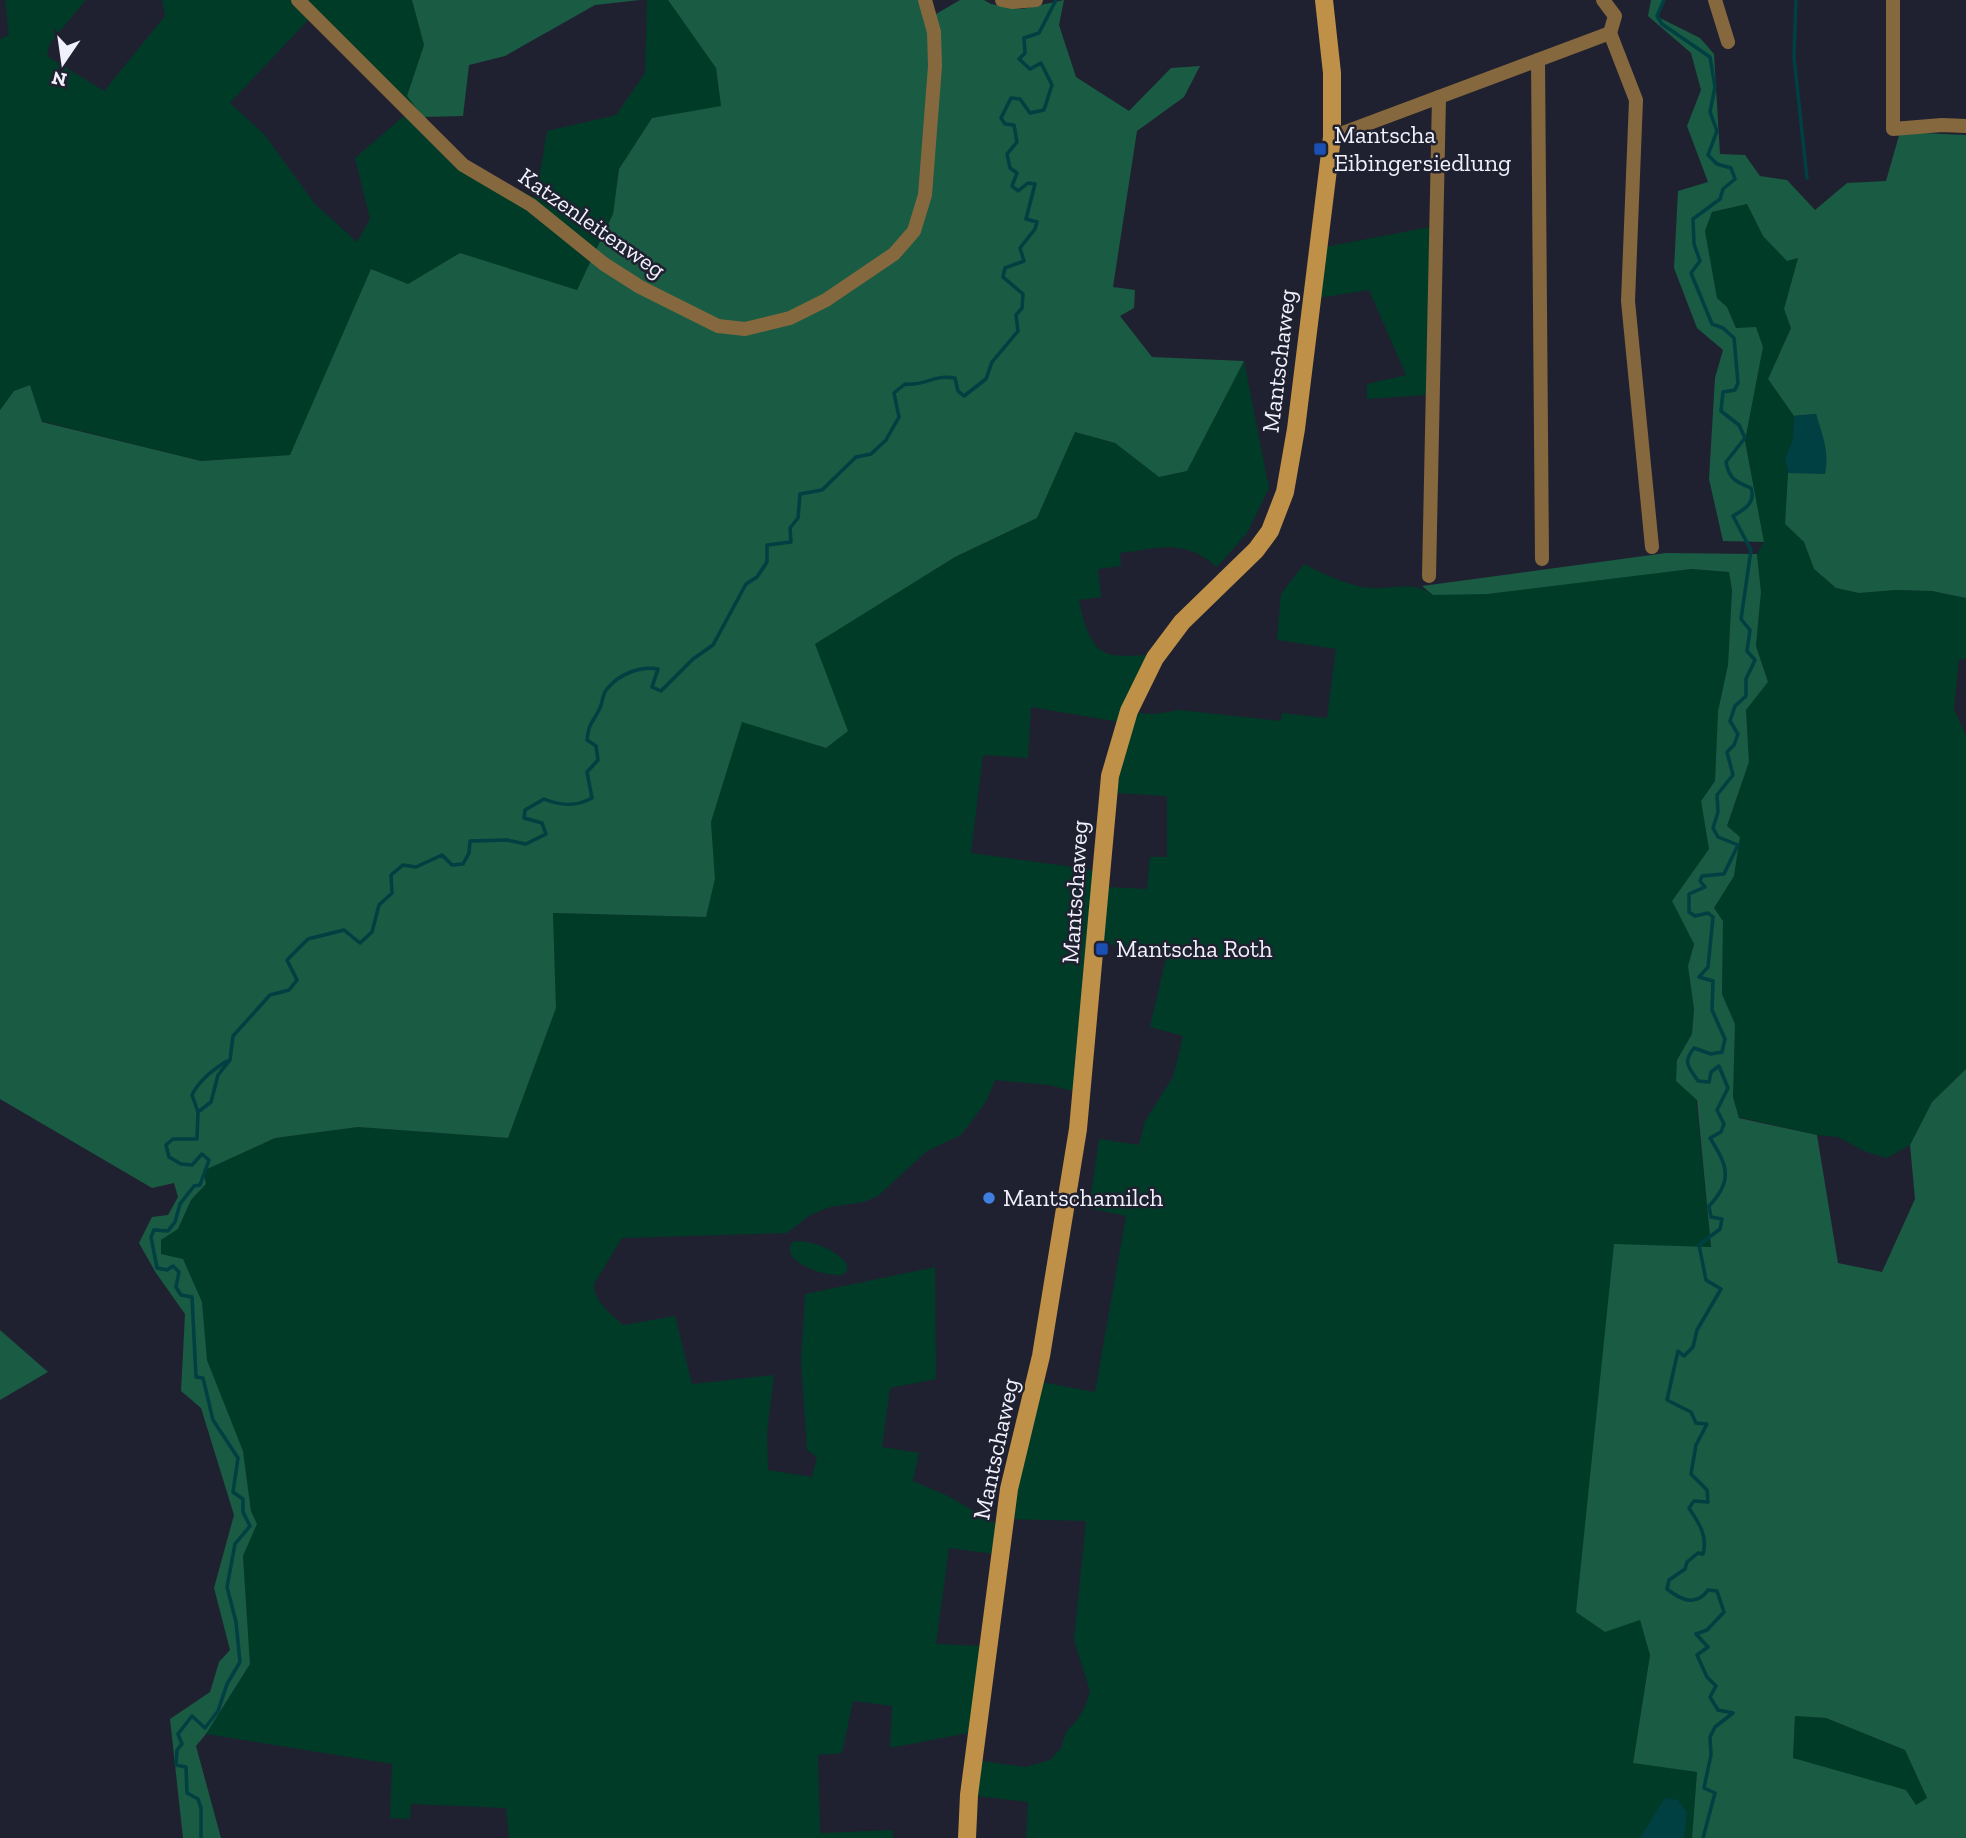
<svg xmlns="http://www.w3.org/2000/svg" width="1966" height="1838" viewBox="0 0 1966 1838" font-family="'Zilla Slab',serif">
  <rect width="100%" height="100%" fill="#202130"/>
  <g fill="#003b28" fill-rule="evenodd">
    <path d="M5,0H86L50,43L47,56L104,91L165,16L162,0H412L424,45L407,96L446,145L480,171L536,198L547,131L616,115L645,73L647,0H668L716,68L721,107L652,118L619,169L613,214L577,290L460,254L408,284L371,270L291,455L201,461L41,421L30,385L14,391L0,410V39L9,35ZM309,19L405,115L355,158L370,219L357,242L315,204L264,134L230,103Z"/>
    <polygon points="1747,204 1763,236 1798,258 1784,309 1791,327 1768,379 1794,416 1793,439 1785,458 1788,473 1785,524 1804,542 1814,569 1836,588 1859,593 1896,590 1932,591 1966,598 1966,659 1959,659 1954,709 1966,736 1966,1069 1932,1102 1910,1145 1887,1158 1866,1152 1838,1137 1817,1135 1739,1117 1733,1097 1735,1024 1722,994 1723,921 1714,908 1734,876 1740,837 1727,827 1749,762 1746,710 1768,682 1756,646 1761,592 1757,554 1764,542 1745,441 1763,347 1736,328 1727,307 1717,298 1705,231 1712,212"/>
    <polygon points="1430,227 1426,395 1367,399 1367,384 1406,375 1369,290 1318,298 1325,247"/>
    <path d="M1244,361L1269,488L1247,533L1217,567C1184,538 1160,548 1120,553L1121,566L1098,569L1101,597L1079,600C1082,616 1089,647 1106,653C1119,658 1136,655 1150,655L1119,722L1031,707L1028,758L983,755L971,853L1088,869L1095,874L1076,1092L1049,1085L995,1080L986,1102L961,1135L927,1151L878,1196L864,1202L830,1207L810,1215L787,1233L622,1238L594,1284C593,1301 611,1314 623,1325L675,1316L692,1384L774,1375L767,1433L768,1470L812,1477L817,1457L807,1450L801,1359L805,1294L935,1267L936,1379L890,1388L882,1447L919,1453L913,1481L948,1496L998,1525L995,1554L949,1548L936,1644L984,1646L973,1732L890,1748L892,1706L853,1701L842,1753L818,1755L820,1833L893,1830V1838H509L506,1808L411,1804L410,1819L390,1818L392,1764L206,1734L250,1664L243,1556L257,1524L251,1511L243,1451L207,1360L202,1302L161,1254V1240L178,1229L191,1200L206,1184L203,1171L275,1138L358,1127L508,1138L556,1008L553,913L705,917L715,879L711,822L742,721L825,748L814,644L955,557L1037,518L1075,432L1115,443L1159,477L1187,471Z"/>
    <path d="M1304,564C1326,575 1349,587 1373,588C1396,589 1414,581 1433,595L1691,569L1729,572L1732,590L1728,665L1718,711L1715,781L1701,801L1709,849L1672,901L1694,944L1688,966L1694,1009L1692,1034L1677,1060L1696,1100L1711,1248L1586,1523L1576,1612L1640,1619L1650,1655L1633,1762L1697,1772L1692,1838H1026L1028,1802L976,1796L982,1761L1025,1767L1050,1760L1061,1748L1066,1732L1078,1719L1085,1706L1090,1691L1074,1640L1086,1521L1011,1519L1041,1382L1095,1392L1126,1216L1089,1208L1099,1139L1139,1145L1145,1121L1173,1077L1183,1036L1150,1027L1167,954L1102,943L1107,887L1147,889L1150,857H1167V796L1115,793L1135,713L1155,714L1179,710L1281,721L1282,713L1327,718L1336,649L1277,640L1281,594Z"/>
    <path d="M799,1241C816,1242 836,1250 847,1264V1271L842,1275C827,1277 779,1263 792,1242Z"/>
    <polygon points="1795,1716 1826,1718 1905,1750 1927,1798 1916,1805 1793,1758"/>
  </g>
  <g fill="#195b43" fill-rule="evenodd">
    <polygon points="412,0 640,0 595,5 505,56 469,65 463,116 423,117 407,96 424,45"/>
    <polygon points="668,0 920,0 924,21 960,0 984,0 991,4 1022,9 1064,0 1059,25 1076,77 1129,111 1171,68 1200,66 1184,97 1137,131 1113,287 1135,290 1134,308 1120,316 1152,357 1244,361 1187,471 1159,477 1115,443 1075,432 1037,518 955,557 815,644 848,731 826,748 742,722 711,822 715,879 706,917 553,913 556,1008 508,1138 358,1127 275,1138 203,1171 206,1184 191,1200 178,1229 161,1240 161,1254 183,1259 202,1302 207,1360 243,1451 251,1511 257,1524 243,1556 250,1664 206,1734 196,1746 221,1838 183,1838 170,1719 210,1692 219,1662 230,1650 214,1588 234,1515 201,1408 181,1391 185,1314 156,1273 139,1243 152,1217 168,1215 178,1197 174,1183 152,1188 0,1099 0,410 14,391 30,385 42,422 201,461 290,455 371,269 408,284 460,253 577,290 613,214 619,169 652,118 721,106 716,68"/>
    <polygon points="1651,0 1663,0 1658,17 1700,38 1714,54 1720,154 1745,155 1760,176 1787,180 1815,210 1847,183 1886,181 1900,132 1966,135 1966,598 1932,591 1896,590 1859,593 1836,588 1814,569 1804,542 1785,524 1788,473 1825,473 1816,414 1794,416 1768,379 1791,328 1784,309 1798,258 1787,261 1763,236 1747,204 1712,212 1705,231 1717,298 1727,307 1736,328 1756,327 1763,347 1745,441 1764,542 1723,541 1709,479 1715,378 1723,350 1697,328 1674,268 1678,191 1708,182 1687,126 1701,90 1691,53 1648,16"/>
    <path d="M1666,553L1757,554L1761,592L1756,646L1768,682L1746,710L1749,762L1727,826L1740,837L1734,876L1714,908L1723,921L1722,994L1735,1024L1733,1097L1739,1118L1817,1135L1838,1263L1882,1272L1915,1199L1910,1145L1932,1102L1966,1069V1838H1692L1697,1772L1633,1763L1650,1655L1640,1620L1605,1632L1576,1612L1614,1244L1711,1247L1697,1100L1676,1081L1677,1060L1692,1034L1694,1009L1688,966L1694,944L1672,901L1709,849L1701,801L1715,781L1718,711L1728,665L1732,590L1729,572L1691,569L1487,594L1433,595L1422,586ZM1795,1716L1826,1718L1905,1750L1927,1798L1916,1805L1906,1790L1793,1758Z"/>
    <polygon points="0,1330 48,1372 0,1400"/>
  </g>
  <g fill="#003f42">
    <path d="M1816,414C1822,434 1830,452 1825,474L1788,473L1785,458L1793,439L1794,416Z"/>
    <polygon points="1665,1798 1678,1800 1687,1812 1684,1838 1640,1838"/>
  </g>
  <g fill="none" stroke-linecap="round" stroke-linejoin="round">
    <g stroke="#003f42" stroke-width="3.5">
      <path d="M1664,0L1657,16L1662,24L1710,57L1715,87L1710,112L1717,131L1708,155L1717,164L1731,168L1735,179L1723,189L1720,199L1693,219L1694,244L1700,261L1691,273L1712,324L1723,328L1734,338L1738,383L1735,390L1723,392L1721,411L1739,425L1745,438L1726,462C1729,479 1736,482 1751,488C1756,503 1745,509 1733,516L1751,550L1741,619L1750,630L1747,651L1755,660L1746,679V696L1735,706L1730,721L1738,734L1734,745L1727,752L1733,775L1717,795L1718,812L1713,828L1718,837L1738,845L1724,874L1702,876L1700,881L1705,887L1689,894V912L1695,916L1708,913L1713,917L1708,967L1699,977L1713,981L1712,1010L1725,1039L1722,1052L1711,1054L1694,1048C1682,1063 1689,1067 1698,1081L1709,1082L1711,1072L1719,1066L1728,1088L1717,1110L1724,1124L1721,1132L1710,1138C1727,1165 1734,1180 1709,1206L1711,1217L1722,1219L1720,1229L1699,1245L1706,1280L1721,1289L1697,1330L1693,1347L1684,1356L1678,1351L1667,1400L1691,1412L1696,1423L1707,1424L1696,1445L1691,1474L1707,1490L1708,1502L1694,1501L1689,1508C1699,1523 1708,1536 1703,1554L1698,1553L1687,1562L1685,1569L1669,1580L1667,1589C1681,1600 1696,1607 1708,1590L1717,1591L1724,1612L1707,1630L1696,1634L1708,1647L1697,1655L1707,1677L1716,1686L1710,1697L1718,1710L1733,1713L1715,1727L1710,1737L1711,1755L1704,1788L1715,1793L1703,1838"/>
      <polyline points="1796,0 1794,57 1807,178"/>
      <path d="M198,1112L192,1095C199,1080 214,1069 227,1061"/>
      <path d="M201,1838V1808L198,1799L187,1793L186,1767L176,1765L177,1750L182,1744L178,1734L192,1716L205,1728L218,1711L227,1684L240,1662L236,1622L227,1587L235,1544L250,1526L243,1512V1499L233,1492L238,1458L213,1420L203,1378L196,1377L192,1297L181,1295L176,1287L179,1272L173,1266L167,1270L157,1268L151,1237L154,1230L168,1231L175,1222L180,1204L194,1186L200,1185L209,1160L202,1154L192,1165L181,1164L169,1157L166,1145L173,1139H197L198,1112L211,1102L218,1075L230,1060L233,1036L270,995L289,990L297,980L287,960L308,939L344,930L360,943L372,932L379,905L392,893L391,875L403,865L416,867L442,855L452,865L463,864L469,853L470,841L507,840L526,844L546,834L542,823L524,818L525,810L544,799C561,806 576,807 592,798L587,772L598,760L596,746L587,740C589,722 592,724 599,710C603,703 602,694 607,689C619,674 640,666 658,669L652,687L661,691L693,659L713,645L746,584L757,577L767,562V545L791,542L790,528L798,518L800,494L822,490L856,457L871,454L886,440L899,417L894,393L905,384C927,386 933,374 955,378L958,391L964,396L986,379L992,362L1018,331L1016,315L1022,308L1023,294L1003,277L1005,268L1024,261L1020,248L1035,229L1037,222L1026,219L1035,184L1028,183L1018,191L1012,186L1017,173L1010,168L1007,154L1017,142L1014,125L1005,124L1001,118L1011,98L1020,99L1030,113L1044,110L1052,85L1041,63L1030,69L1019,59L1025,53L1024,38L1039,33L1056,0"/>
    </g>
    <g stroke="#86683e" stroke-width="14">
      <polyline points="298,0 463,165 531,205 604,264 640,287 718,326 745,329 790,318 826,300 894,254 914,231 925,195 935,66 934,32 925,0"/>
      <polyline points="1002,0 1012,2 1036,0"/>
      <polyline points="1715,0 1728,42"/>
      <polyline points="1893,0 1893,129 1942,125 1966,126"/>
      <polyline points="1610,33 1636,100 1628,301 1652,547"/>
      <polyline points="1538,60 1542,559"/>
      <polyline points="1332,137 1610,33 1615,16 1603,0"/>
      <polyline points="1429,576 1439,97"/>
    </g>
    <polyline stroke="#bf9048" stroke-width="18" points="967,1838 969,1795 1009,1489 1041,1356 1078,1129 1110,776 1129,711 1155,658 1182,622 1256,550 1270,531 1285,492 1296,429 1332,137 1332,73 1324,0"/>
  </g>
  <g fill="#1a4fb4" stroke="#202130" stroke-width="2.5">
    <rect x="1313" y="142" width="14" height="14" rx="3.5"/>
    <rect x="1095" y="942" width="14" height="14" rx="3.5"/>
  </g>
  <circle fill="#3f7fe0" stroke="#202130" stroke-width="2.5" cx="989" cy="1198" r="7"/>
  <g text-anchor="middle" stroke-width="5" stroke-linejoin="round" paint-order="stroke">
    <g font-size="24" fill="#f0f1fc" stroke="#202130" text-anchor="start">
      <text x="1334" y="143">Mantscha<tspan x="1334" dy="28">Eibingersiedlung</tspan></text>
      <text x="1116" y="957">Mantscha Roth</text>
      <text x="1003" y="1206">Mantschamilch</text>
    </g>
    <g font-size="24" fill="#f0f1fc" stroke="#202130">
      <text transform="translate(592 223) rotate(35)" y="8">Katzenleitenweg</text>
      <text transform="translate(1279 361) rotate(-83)" y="8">Mantschaweg</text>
      <text transform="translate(1075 892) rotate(-86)" y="8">Mantschaweg</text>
      <text transform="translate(996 1449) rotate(-78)" y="8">Mantschaweg</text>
    </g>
  </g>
  <g transform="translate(63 63) rotate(193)" stroke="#202130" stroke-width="5" paint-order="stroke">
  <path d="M0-5L12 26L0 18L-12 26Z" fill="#f0f1fc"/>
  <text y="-10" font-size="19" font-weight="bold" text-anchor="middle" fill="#f0f1fc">N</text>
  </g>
</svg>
